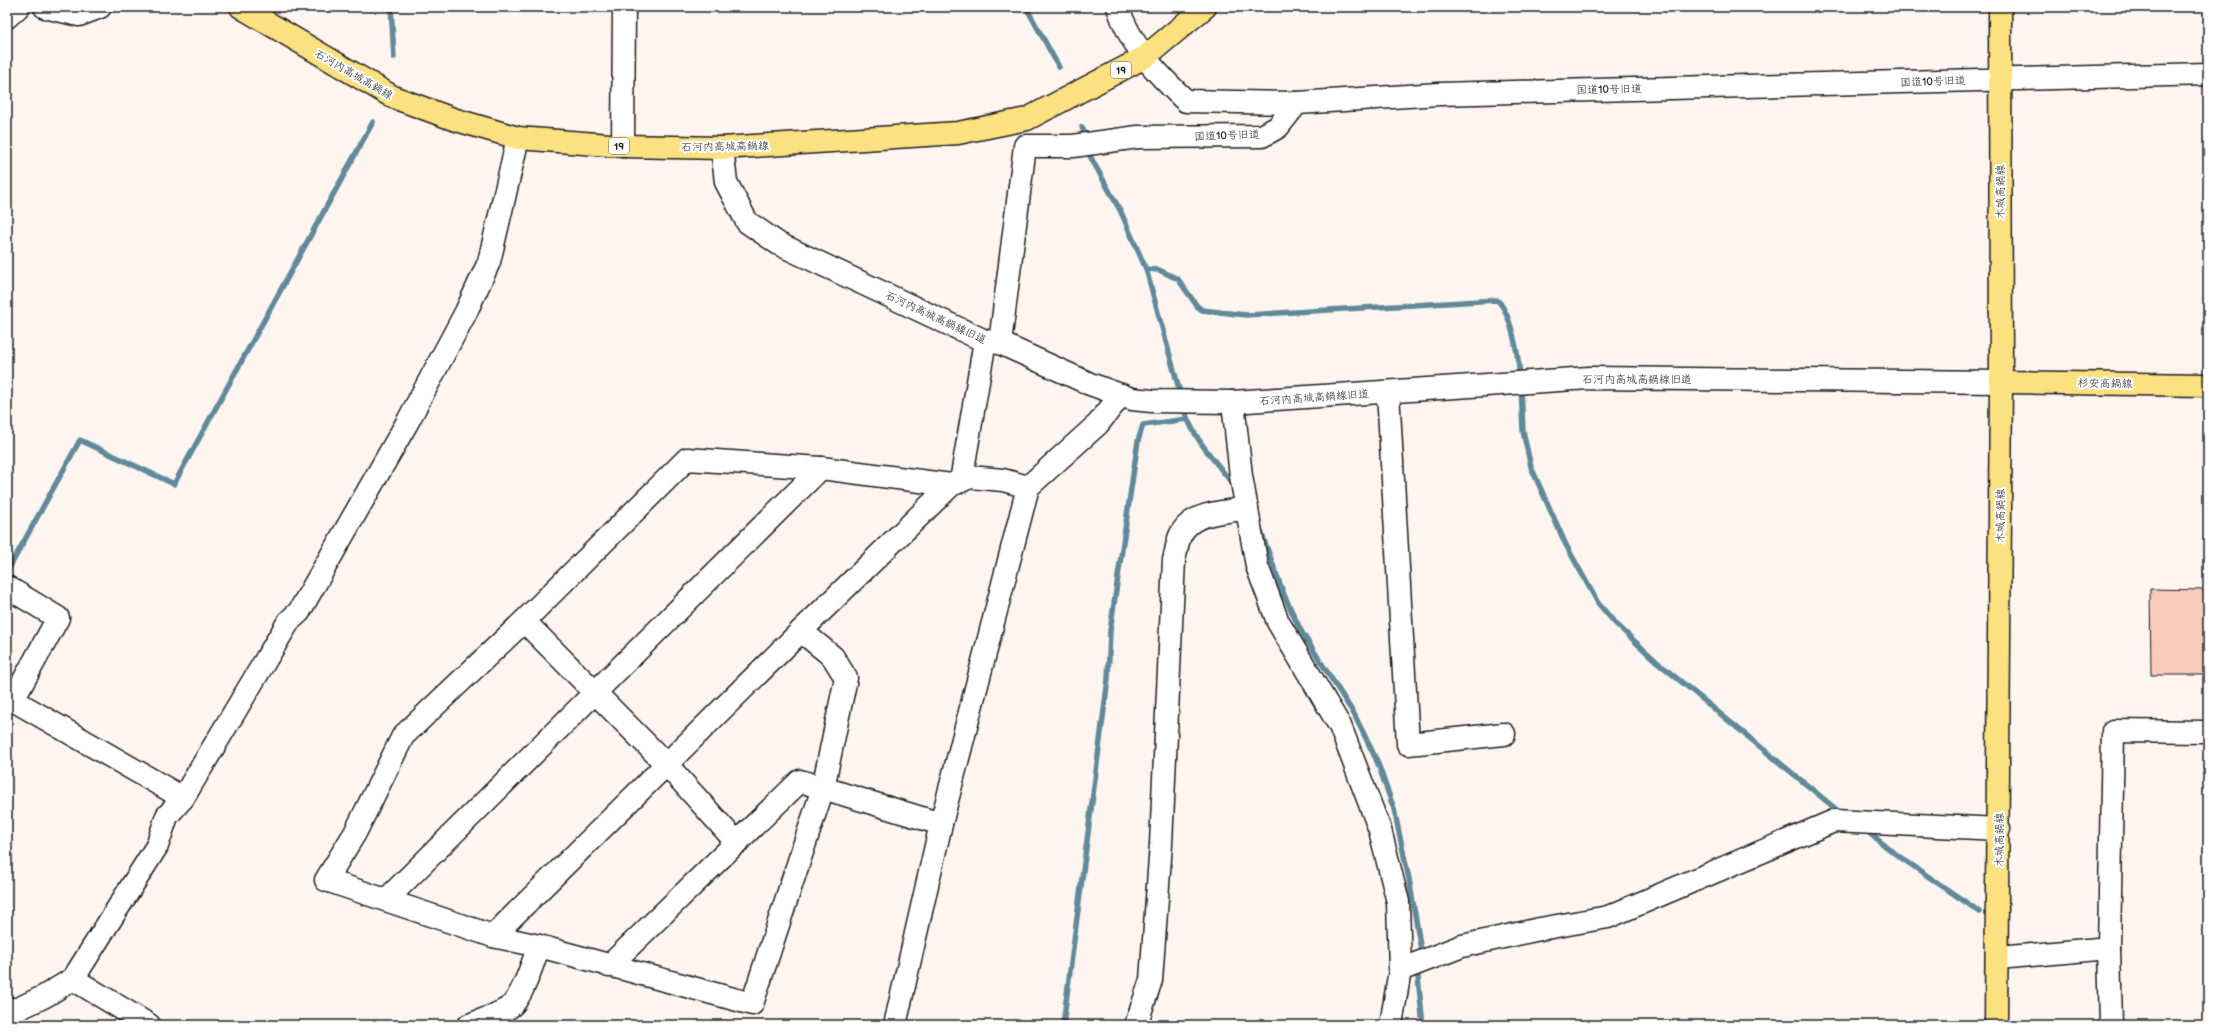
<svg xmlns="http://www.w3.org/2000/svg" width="2215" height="1032" viewBox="0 0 2215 1032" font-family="'Balsamiq Sans','Klee One',sans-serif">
  <rect width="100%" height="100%" fill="#fef5f1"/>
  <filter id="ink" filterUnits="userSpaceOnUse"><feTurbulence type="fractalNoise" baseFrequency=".025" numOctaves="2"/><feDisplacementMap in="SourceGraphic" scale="8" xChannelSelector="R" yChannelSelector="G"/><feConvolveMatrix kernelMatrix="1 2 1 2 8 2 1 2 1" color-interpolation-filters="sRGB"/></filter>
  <g filter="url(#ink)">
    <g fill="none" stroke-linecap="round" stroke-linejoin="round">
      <g stroke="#608a9a" stroke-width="5.5">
        <polyline points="391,7 394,57"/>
        <polyline points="1026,7 1059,67"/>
        <polyline points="1082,127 1086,140"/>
        <polyline points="1088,149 1090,156 1121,212 1146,269 1181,396"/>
        <path d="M1146,269L1159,270L1178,279L1197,306L1202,310L1246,315L1497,300C1512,313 1519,360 1520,379"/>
        <polyline points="1521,388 1523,431 1531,467 1566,545 1598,603 1615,623 1656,661 1842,814"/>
        <path d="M1183,406C1192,438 1215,460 1234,486"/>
        <polyline points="1260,529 1284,595 1301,631 1354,714 1377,761 1394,809 1409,879 1422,956"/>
        <polyline points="7,572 80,440 174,484 373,122"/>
        <polyline points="1864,829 1897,855 1980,912"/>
        <polyline points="1417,968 1423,1025"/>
        <polyline points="1063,1025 1108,679 1110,631 1138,441 1143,425 1187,419"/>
      </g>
    </g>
    <polygon fill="#f8cbba" stroke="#1c1c1c" points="2150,589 2208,590 2208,675 2151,675"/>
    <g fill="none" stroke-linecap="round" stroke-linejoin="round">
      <defs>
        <g id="minor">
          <polyline points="45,7 79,15 100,7"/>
          <path d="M1118,7C1129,44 1158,75 1186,101L1297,103L1439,94L2208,74"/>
          <polyline points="7,17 18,7"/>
          <polyline points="623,146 624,7"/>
          <polyline points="722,148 726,182 747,222 779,244 985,341 1000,343 1090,384 1132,399 1152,401 1233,402 1589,378 2001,382"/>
          <polyline points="1000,343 1025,146 1073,146 1138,137 1262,136 1278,127 1297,103"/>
          <polyline points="1388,392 1408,744 1504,734"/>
          <polyline points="1233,402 1241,476 1257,566 1278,622 1340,726 1380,830 1398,902 1400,970 1391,1025"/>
          <polyline points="961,481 985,341"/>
          <polyline points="7,587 58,618 13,700 183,798 289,621 299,612 408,421 466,312 489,262 518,138"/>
          <polyline points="524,621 667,765 737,843"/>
          <polyline points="801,631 833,657 846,678 823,788 752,1004 539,946 493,936 326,880 355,833 403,736 524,621 687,459 821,468 951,485"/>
          <polyline points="386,900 821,468"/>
          <polyline points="493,936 801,631 951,485 970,477 1003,480 1028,487"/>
          <polyline points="1998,958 2109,948"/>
          <polyline points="609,966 800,781 941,824"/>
          <polyline points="1400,970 1462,946 1540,929 1608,917 1834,821 1999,829"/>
          <polyline points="73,979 149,1025"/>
          <polyline points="7,1009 18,1009 45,996 73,979 157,846 167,816 183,798"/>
          <path d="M469,1025C480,1021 507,1012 514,1003C526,987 532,964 539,946"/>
          <polyline points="895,1025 941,824 1028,487 1098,424 1121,395"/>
          <path d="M1136,1025L1151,980L1161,844L1174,560C1176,553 1177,543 1180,536C1191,511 1224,513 1247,508"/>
          <polyline points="2111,1025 2109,948 2113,731 2208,732"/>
        </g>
        <g id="major">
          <polyline points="241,7 393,97 453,119 518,138 623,146 722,148 958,133 1027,119 1145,57 1205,7"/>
          <polyline points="2001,382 2208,385"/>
          <polyline points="1996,1025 2001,382 2000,7"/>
        </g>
      </defs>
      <use href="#minor" stroke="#1c1c1c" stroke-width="25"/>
      <use href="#major" stroke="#1c1c1c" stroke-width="25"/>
      <use href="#minor" stroke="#fff" stroke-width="22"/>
      <use href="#major" stroke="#fbe180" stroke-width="22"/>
    </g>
  </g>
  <g text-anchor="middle" stroke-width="4" stroke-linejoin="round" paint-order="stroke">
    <g fill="#fff" stroke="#606060" stroke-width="1">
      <rect x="1111" y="62" width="20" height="16" rx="3"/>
      <rect x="609" y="138" width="20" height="16" rx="3"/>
    </g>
    <g font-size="10" font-weight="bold" fill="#1c1c1c">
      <text x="1121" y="74">19</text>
      <text x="619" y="150">19</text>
    </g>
    <g font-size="11" fill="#1c1c1c" stroke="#fff">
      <text transform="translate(354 74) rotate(30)" y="4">石河内高城高鍋線</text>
      <text transform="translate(1933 81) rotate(-2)" y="4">国道10号旧道</text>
      <text transform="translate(1609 89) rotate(-1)" y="4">国道10号旧道</text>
      <text transform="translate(1227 135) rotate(-2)" y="4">国道10号旧道</text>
      <text transform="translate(725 146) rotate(-1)" y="4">石河内高城高鍋線</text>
      <text transform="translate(2000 192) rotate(-90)" y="4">木城高鍋線</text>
      <text transform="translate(936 317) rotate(25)" y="4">石河内高城高鍋線旧道</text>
      <text x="1637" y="383">石河内高城高鍋線旧道</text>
      <text transform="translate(2105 383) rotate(1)" y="4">杉安高鍋線</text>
      <text transform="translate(1314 397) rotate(-4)" y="4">石河内高城高鍋線旧道</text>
      <text transform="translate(2000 516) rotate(-90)" y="4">木城高鍋線</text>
      <text transform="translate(1999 840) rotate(-90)" y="4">木城高鍋線</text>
    </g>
  </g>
  <rect width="2215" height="1032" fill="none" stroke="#fff" stroke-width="24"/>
  <rect x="12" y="12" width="2191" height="1008" fill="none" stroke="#1c1c1c" stroke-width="1.5" filter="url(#ink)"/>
</svg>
